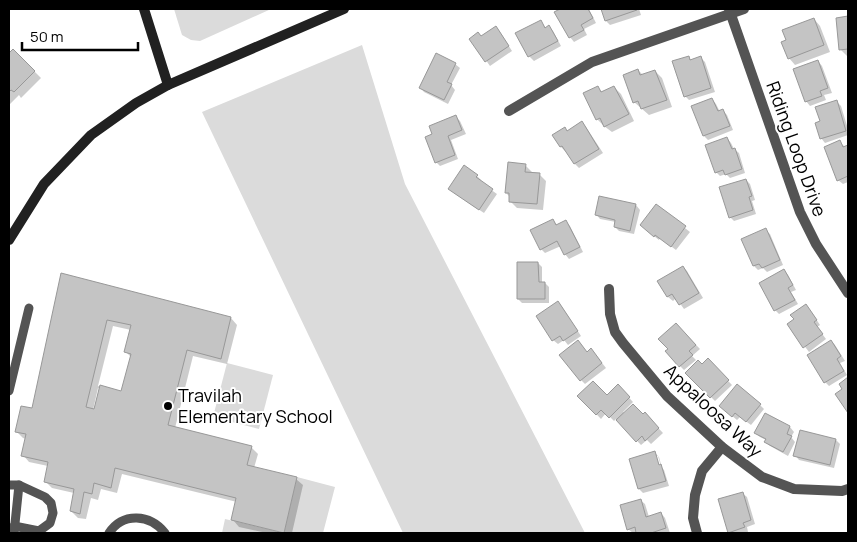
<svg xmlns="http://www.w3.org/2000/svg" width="857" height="542" viewBox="0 0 857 542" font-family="Manrope,sans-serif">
  <rect width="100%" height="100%" fill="#fff"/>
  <g fill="#dbdbdb">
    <polygon points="174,9 271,9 200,41 191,40 182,35"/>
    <polygon points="362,45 405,184 585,533 403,533 202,112"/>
    <polygon points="227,363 273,375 259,429 213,417"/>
    <polygon points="297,477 335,487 323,533 222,533 225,519 284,533"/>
  </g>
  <g fill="#0003" fill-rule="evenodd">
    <polygon points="562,9 589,9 596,23 584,29 587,35 574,42 570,37 556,12"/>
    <polygon points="602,9 639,9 641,15 610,25 606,21"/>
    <polygon points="848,18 848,56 847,56 840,49 837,19"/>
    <polygon points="814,19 820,26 830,52 795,65 789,58"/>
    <polygon points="540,21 546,28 549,27 553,31 561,46 534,61 529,56 517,34"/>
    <polygon points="500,32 512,51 490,66 471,39 482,37"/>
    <polygon points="13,50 41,78 21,98 19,95 9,105 9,55"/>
    <polygon points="688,57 692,61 701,58 705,62 715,92 689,100 685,96"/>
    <polygon points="818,61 822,66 832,93 824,95 826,100 810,106 806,101"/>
    <polygon points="455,64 460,68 451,85 455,90 448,104 424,92 420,87"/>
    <polygon points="638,70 643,75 655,71 662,78 672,107 649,115 634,102"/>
    <polygon points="597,87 603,93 614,87 621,94 634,121 612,132 604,126 597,119 584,94"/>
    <polygon points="712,99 716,104 720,112 723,111 727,115 733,130 708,140 704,136"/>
    <polygon points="836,101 841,106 848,129 848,135 825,143 821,138 821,122"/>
    <polygon points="456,117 460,121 466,134 451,140 458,159 440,166 436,162 433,135"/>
    <polygon points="582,123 586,127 603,153 579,168 575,164 566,150 565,151 561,147 554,135 565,129 568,132"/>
    <polygon points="727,138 731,143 734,149 739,153 745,173 730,178 726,174 720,176 716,172"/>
    <polygon points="840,142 845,147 848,146 848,182 843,184 838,180"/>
    <polygon points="525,165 532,172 532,174 539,174 546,181 543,210 517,208 510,201 510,197 506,193"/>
    <polygon points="477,176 481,180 480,182 497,194 484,213 454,193"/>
    <polygon points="746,180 750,184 755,200 752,201 756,214 734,221 730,217"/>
    <polygon points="600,197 636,205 640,210 634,234 619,231 615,227 616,222 600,219 596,214"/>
    <polygon points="657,206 690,232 676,250 660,238 659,240 646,230"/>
    <polygon points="553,220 558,226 566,222 570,226 583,252 569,259 565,254 561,246 545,253 541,249"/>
    <polygon points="765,230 770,234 783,265 767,272 763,268 758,270 754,266 742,240"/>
    <polygon points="538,263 542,267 542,283 545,283 549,287 549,303 522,303 518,299"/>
    <polygon points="683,267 687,271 703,298 684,309 676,298 673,301 668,297 659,281"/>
    <polygon points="784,270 788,275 796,290 791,292 798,304 779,314 775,310"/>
    <path d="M62,275L231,318L237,325L227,364L193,356L175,428L251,447L258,454L254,468L296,479L303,485L292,533H267L239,527L233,520L237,502L122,474L117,493L101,489L98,500L91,498L86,519L78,518L71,511L74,493L52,488L45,481L48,466L29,462L23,455L26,439L23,438L16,431L33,410ZM113,326L131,330L126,352L131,357L122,392L98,386ZM98,388L100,389L95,410H93Z"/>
    <polygon points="558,303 562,307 581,336 568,345 564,340 558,344 553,340 538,317"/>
    <polygon points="810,310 820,325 817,327 826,339 809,352 788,324"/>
    <polygon points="676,324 700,349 692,356 696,360 684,370 666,352 670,349"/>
    <polygon points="831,341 835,345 845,361 840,363 847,375 829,386 825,382"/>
    <polygon points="588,353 595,354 606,368 585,384 581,380"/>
    <polygon points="708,360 732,385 715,401 687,373 702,366"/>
    <polygon points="618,386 633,402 623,412 625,413 643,416 645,414 663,433 651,444 647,440 641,445 616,419 614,421 606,413 601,419 579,396 607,397"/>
    <polygon points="760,405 764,409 751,425 740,417 737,420 725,410"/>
    <polygon points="765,414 790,427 794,432 791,437 795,442 788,456 770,446 765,442 766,440 760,437 755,433"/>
    <polygon points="836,440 840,444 834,468 799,460 795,455"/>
    <path d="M655,453L659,457L662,468L664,470L669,486L643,493L639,489ZM655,456H658L662,470L659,471Z"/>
    <polygon points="742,493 747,497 755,524 747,527 748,532 743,533 730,533 729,532"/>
    <polygon points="640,500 645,504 649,517 661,513 665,518 670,533 638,533 637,532 633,533 628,529"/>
  </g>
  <g fill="#c4c4c4" stroke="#989898" fill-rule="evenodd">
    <polygon points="560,9 588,9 593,18 581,25 584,30 569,38 554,12"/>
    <polygon points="601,9 637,9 637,10 605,21"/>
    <polygon points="848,16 848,49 839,50 836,18"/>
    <polygon points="814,18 824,45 788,59 781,42 786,40 782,30"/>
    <polygon points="541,20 545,28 549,25 558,41 528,57 515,33"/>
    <polygon points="496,26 509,46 485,62 469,39 478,32 481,36"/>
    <polygon points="13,49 35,71 14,92 11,90 9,92 9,53"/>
    <polygon points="436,53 456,63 447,82 452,84 444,100 419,88"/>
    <polygon points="689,56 690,60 701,56 711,88 684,97 672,61"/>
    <polygon points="818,60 828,88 820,91 822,96 805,102 793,69"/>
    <polygon points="638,69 640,75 655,70 667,100 641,109 638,101 633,103 623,75"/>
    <polygon points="598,86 601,92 614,86 629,114 604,127 600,118 596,120 583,93"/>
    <polygon points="712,98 718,111 723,109 730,126 703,136 691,106"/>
    <polygon points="837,100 846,131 820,139 815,123 820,121 815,107"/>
    <polygon points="456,115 462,130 448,136 455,155 435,163 425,137 432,134 429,126"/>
    <polygon points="582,121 599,149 574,164 562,146 560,147 552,135 565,127 567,131"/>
    <polygon points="727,137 732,149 735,148 742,169 725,175 723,170 715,173 705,145"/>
    <polygon points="840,140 843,147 848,145 848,176 837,181 824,147"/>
    <polygon points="508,162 526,164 525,172 540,173 537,204 509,202 509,193 505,193"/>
    <polygon points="464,165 478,175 476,177 493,189 479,210 448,189"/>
    <polygon points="746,179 752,196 749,197 753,210 729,218 719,187"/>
    <polygon points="599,196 636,204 630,231 614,227 615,220 595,215"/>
    <polygon points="656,204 686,226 671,247 655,235 654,237 640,225"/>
    <polygon points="553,219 556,225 566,220 580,247 564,255 557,241 540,250 530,230"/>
    <polygon points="766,228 780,260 762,268 759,264 753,266 741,239"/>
    <polygon points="517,262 538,262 539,282 545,282 545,299 517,299"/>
    <polygon points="683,266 699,293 679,305 672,294 667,297 657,281"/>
    <polygon points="784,269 793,285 788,288 795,300 774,311 759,283"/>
    <path d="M61,273L231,317L221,359L187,350L168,425L252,446L247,465L297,477L284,533L231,520L236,498L115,468L111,488L94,483L92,494L84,492L80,514L70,511L74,489L44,482L48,462L21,456L26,434L15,432L21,406L32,408ZM107,320L131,325L124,352L131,354L121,391L100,385L94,409L86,407Z"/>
    <polygon points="558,301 578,331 563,341 560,336 552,341 536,316"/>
    <polygon points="806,304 817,320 814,322 823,334 803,348 787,324 794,319 790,315"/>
    <polygon points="676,323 696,345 689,351 693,355 679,367 665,351 668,349 658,339"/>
    <polygon points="578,340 587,352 591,348 602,363 580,381 559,355"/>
    <polygon points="831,340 841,356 837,359 844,371 824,383 807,355"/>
    <polygon points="708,358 729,380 710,398 685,373 698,360 702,364"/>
    <polygon points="848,377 848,413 835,394 842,389 839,384"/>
    <polygon points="593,381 607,395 618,384 630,397 609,418 601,410 596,415 577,396"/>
    <polygon points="737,384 761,404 746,422 735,413 732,417 719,406"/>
    <polygon points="633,404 643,414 645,412 659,428 645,441 642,436 636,442 616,420"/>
    <polygon points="765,413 790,426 787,434 792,436 783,452 764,442 766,439 754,433"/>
    <polygon points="800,430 836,439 830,465 793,456"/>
    <polygon points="655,451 659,465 661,464 666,481 638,489 629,459"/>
    <polygon points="743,492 751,520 743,523 745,527 728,533 718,499"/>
    <polygon points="641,499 646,517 661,512 666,528 651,533 636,533 635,527 627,530 620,505"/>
  </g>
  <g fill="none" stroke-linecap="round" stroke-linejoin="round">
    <g stroke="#545454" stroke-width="9">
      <polyline points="9,391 29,308"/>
      <polyline points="9,485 19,485 14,533"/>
      <polyline points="14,526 39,531 50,523 53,513 51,503 45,497 19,485"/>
      <path d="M109,533C123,512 150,514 165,533"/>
    </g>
    <g stroke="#545454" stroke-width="10">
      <polyline points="729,9 800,212 816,244 848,293"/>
      <polyline points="509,111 592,62 744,9"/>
      <polyline points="609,289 610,314 615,332 623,343 667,396 722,447 762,477 794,489 842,491 848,489"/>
      <polyline points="697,533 693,518 695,495 702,471 722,447"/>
    </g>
    <g stroke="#212121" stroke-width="10">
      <polyline points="144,9 168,85"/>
      <polyline points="9,240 44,184 91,135 136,103 168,85 344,9"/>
    </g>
  </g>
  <circle fill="#000" stroke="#fff" stroke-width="2" cx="168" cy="406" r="5"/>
  <g text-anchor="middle" stroke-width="4" stroke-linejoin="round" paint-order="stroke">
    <g font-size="18" fill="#000" stroke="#fff">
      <text transform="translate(796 149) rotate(70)" y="6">Riding Loop Drive</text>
      <text transform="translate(713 411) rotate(43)" y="6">Appaloosa Way</text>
    </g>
    <g font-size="18" fill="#000" stroke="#fff" text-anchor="start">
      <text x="178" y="402">Travilah<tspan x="178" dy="21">Elementary School</tspan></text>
    </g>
  </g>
  <rect width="857" height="542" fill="none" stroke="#000000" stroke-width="20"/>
  <path d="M22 42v8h116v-8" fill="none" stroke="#000000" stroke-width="2.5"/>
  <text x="30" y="42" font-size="15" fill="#000000" stroke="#ffffff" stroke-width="4" paint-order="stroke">50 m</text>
</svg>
